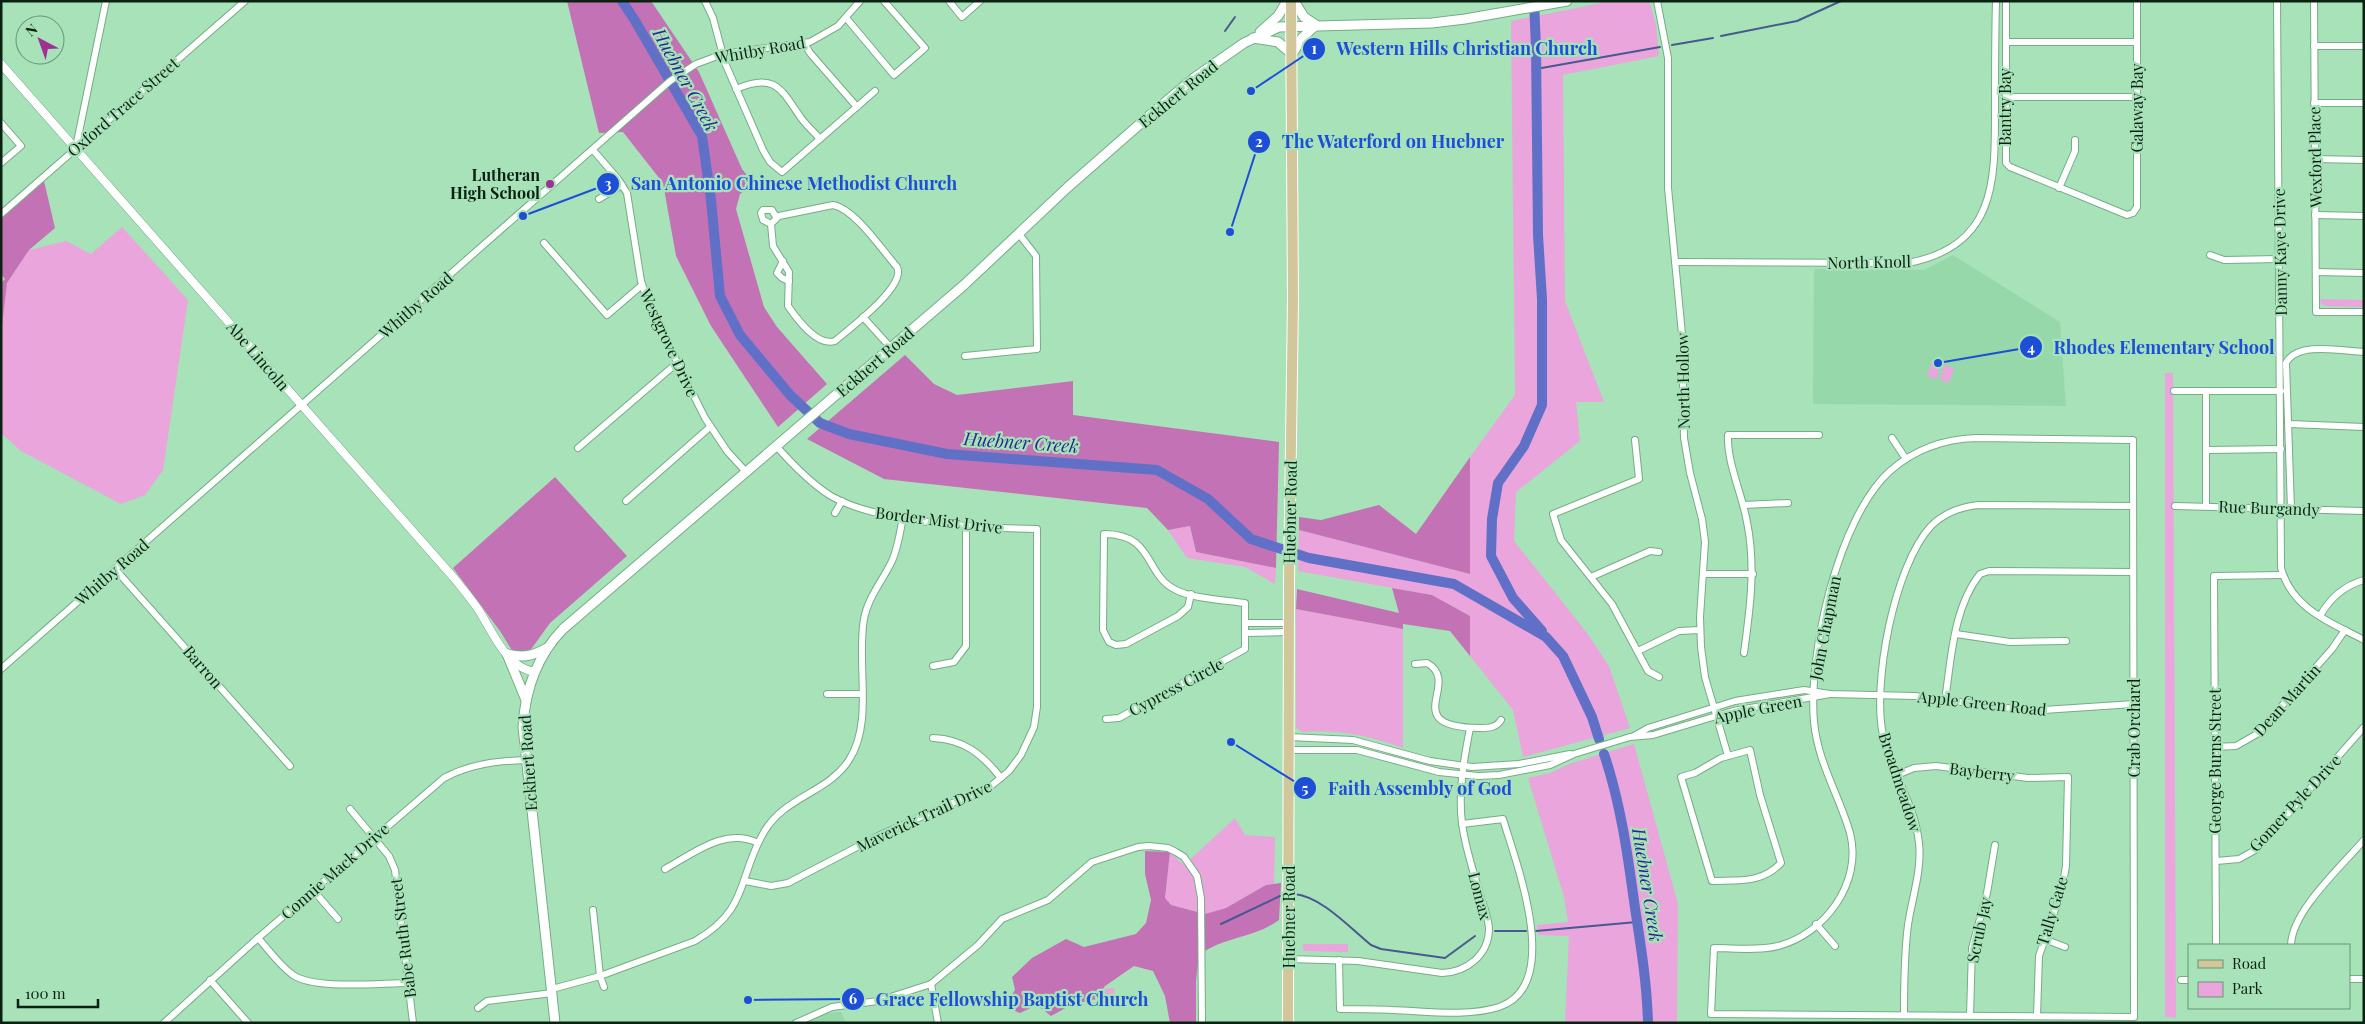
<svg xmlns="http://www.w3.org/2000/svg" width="2365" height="1024" viewBox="0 0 2365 1024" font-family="'Playfair Display',serif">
  <rect width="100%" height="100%" fill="#a8e2b9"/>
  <g fill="#96d8aa">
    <polygon points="1953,255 2060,322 2066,406 1813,404 1814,269 1924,270"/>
    <polygon points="841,1012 846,1023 802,1023 817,1014"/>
  </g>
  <g fill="#e9a5dc">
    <polygon points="1611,1 1649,1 1656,24 1659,56 1563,75 1565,301 1604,402 1576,402 1580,441 1516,492 1514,541 1587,633 1609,666 1630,728 1523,757 1513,710 1470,656 1470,616 1432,595 1298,571 1299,530 1470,574 1470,457 1515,395 1511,21"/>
    <polygon points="122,227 188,300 163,470 145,495 121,504 21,451 1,433 1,334 7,283 29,250 66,241 91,254"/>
    <polygon points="2320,299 2364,300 2364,307 2325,306 2321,304"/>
    <polygon points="1932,361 1941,364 1937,379 1927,376"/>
    <polygon points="1944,365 1954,368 1949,383 1940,380"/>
    <polygon points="2165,373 2173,373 2176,1018 2165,1017"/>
    <polygon points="1190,526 1196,552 1276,568 1275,584 1245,567 1187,558 1168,530"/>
    <path d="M1296,609L1403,629V748C1370,736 1338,729 1302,732L1296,727Z"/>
    <polygon points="1634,744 1678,904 1677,1023 1565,1023 1569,936 1538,935 1537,925 1568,922 1564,897 1528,778 1550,773 1569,764"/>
    <polygon points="1235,818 1245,835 1275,837 1274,884 1266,885 1226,908 1205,914 1171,905 1165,899 1170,852 1184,865"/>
    <polygon points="1303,944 1348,944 1348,952 1305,951 1303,950"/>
    <polygon points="1114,988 1116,1007 1107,1008 1105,989"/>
  </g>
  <g fill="#c472b6">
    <polygon points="567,1 651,1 699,72 742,169 754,184 740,194 736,209 764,307 777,327 827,384 778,427 711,326 676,256 663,183 623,132 599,133"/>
    <polygon points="44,181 55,228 29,250 7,283 1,334 1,283 5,279 1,274 1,219"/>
    <polygon points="905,355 934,384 957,395 1073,381 1073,415 1279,442 1276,568 1196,552 1190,526 1168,530 1147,508 884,479 807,439"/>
    <polygon points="1470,457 1470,574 1299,530 1299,517 1321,520 1379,505 1416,534"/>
    <polygon points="555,477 627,556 550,623 532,648 527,652 513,652 500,631 453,568"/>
    <polygon points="1392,588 1432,595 1470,616 1470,656 1450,631 1403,624 1403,629 1296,609 1297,589 1399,613"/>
    <path d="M1145,851L1170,852L1165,898L1171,905L1205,914L1226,908L1266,885L1281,883L1279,920C1253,939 1225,936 1199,955L1196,981V1023H1170L1165,996L1153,971L1134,966L1105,986L1097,999L1073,1004L1051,1016L1037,1005L1020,1013L1004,1007L1015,990L1012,977L1032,958L1066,939L1084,947L1136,934L1146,923L1151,900L1145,874Z"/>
  </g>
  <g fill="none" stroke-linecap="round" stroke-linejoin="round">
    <g stroke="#465991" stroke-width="2">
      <polyline points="1225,31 1235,17"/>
      <polyline points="1721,36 1797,21 1841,1"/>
      <polyline points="1672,45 1713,38"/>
      <polyline points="1536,69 1660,47"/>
      <path d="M1295,894C1322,897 1350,928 1371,945L1381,949L1445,958L1475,936"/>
      <polyline points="1221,924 1280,896"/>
      <polyline points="1495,931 1526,931"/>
      <polyline points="1536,931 1637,922"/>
    </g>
    <g stroke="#6070c7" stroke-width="10">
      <polyline points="622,1 634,19 702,136 711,200 720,296 740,335 790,395 820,423 849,434 947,454 1157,470 1208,499 1251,539 1309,558 1454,584 1546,637 1563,656 1592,717 1599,739"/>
      <polyline points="1534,1 1536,48 1538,235 1542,299 1542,405 1524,446 1498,483 1492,519 1491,556 1513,598 1542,631"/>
      <path d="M1604,754C1621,804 1628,857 1635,908C1641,947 1647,984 1648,1023"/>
    </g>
    <defs>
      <g id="minor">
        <polyline points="705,1 713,18 725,63 763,150 770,162 782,172 875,91"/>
        <polyline points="949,1 962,17 980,1"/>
        <polyline points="1657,1 1668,58 1668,188 1682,334 1684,438 1690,473 1702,519 1705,542 1700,617 1701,647 1705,677 1728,756"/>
        <polyline points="2006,1 2006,163 2010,167 2127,215 2133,213 2137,207 2137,1"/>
        <path d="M2277,1L2281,568C2292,609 2330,622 2364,640"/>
        <polyline points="2314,1 2316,312 2364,312"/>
        <polyline points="847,19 894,75 925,48 884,1"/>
        <polyline points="2006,42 2137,42"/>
        <polyline points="804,43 810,53 857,107"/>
        <polyline points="2314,46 2364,46"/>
        <path d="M736,89C775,72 781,89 801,118C807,126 814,132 820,139"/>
        <polyline points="2005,97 2137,97"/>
        <polyline points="2314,103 2364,103"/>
        <polyline points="1,123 21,146 1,163"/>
        <polyline points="76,147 106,1"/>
        <polyline points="593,150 618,179 627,193 641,281 650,308 705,418 727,451 747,473"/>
        <polyline points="2314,159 2364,160"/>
        <polyline points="2059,188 2075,151 2075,140"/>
        <polyline points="599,199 622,185"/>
        <path d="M833,205C855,209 882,250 897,267C907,286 849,329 835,341C817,347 797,319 788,306L789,272L773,246L771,224L779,216Z"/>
        <polyline points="1,214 245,1"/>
        <polyline points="2315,215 2364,216"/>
        <polyline points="771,224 763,220 761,213 763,210 772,210 776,217"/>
        <polyline points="544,243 607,315 642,285"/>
        <polyline points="2210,255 2224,260 2280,259"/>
        <polyline points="783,261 777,273 782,278 789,281"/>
        <path d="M1675,262L1908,263C1997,246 1995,180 1995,108C1995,73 1995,37 1996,1"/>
        <polyline points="2316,272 2364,273"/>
        <polyline points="863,317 892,349"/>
        <polyline points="965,356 1037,349 1036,256 1019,234"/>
        <polyline points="2174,391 2281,391"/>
        <polyline points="2206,392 2206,506"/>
        <polyline points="2290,424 2364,427"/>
        <polyline points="1892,438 1906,459"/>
        <path d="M1976,438L2133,440L2134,1017L1711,1014L1714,948C1734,948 1758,951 1778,946C1825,934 1863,882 1850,833C1839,795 1818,763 1814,722C1808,654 1838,518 1890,471C1915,449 1944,439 1976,438Z"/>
        <polyline points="1635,440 1639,479 1553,514 1561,540 1612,604 1648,671 1659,677"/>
        <polyline points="578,448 677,363"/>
        <polyline points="2206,450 2281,449"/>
        <polyline points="626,501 710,427"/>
        <polyline points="1743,505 1788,503"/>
        <polyline points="2175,506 2364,511"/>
        <path d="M2291,509L2286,363C2297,341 2342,351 2364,352"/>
        <polyline points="835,513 842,501"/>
        <polyline points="115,569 290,766"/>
        <polyline points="1704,574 1753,574"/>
        <polyline points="1591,577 1650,551 1659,552"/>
        <path d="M2320,616C2330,598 2343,586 2364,580"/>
        <polyline points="1245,623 1289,623"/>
        <polyline points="1245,633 1289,632"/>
        <polyline points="1956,634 2010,642 2066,641"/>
        <polyline points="1638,651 1679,631 1700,630"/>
        <path d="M1744,653C1750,609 1756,566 1747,522C1742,493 1727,464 1728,435H1819"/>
        <path d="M1415,664L1427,663C1463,683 1396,727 1480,728C1489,728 1496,728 1501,720"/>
        <polyline points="933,666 954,662 966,646 966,527"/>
        <polyline points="1,669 670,81 696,64 723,54 810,42 838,26 860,1"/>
        <polyline points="827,694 862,694"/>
        <path d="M1945,701C1951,660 1953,608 1980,574L1989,571L2133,572"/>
        <path d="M1106,719L1119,718L1245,649V603C1225,600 1194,599 1176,590C1144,575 1155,534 1104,534L1103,630L1109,642L1116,645L1126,644L1178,616L1188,607L1191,594"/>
        <polyline points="1634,736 1648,728 1735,701 1804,690 1830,694 1915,696 2030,711 2134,704"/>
        <polyline points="1289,737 1353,740 1430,761 1472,767 1519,764 1570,754"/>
        <path d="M933,738C964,739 983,755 1001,778"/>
        <polyline points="2215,747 2236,746 2257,734 2332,649 2345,630"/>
        <polyline points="1289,750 1357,750 1439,772 1478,776 1499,775 1550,765 1574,754 1630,737 1653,735 1733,711 1830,694"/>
        <path d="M1750,750L1760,795L1781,863C1761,884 1738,880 1712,881L1681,777L1695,773L1721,758Z"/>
        <polyline points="1897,775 1914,768 1936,766 2028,778 2068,777 2066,866 2062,889 2039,956 2037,1016"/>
        <polyline points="350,809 389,856 395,870 413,1023"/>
        <polyline points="2216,861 2239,859 2257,849 2364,727"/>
        <path d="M665,869C694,853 725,827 758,843"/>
        <path d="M745,881L771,886L788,883L878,836L991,786L1009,771L1021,755L1034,727L1037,707V529C981,528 880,524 831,496C810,483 793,465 777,447"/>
        <polyline points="313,890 338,919"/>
        <polyline points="593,910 600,976 604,987"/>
        <polyline points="1816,924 1835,946"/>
        <path d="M258,938C269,950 279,965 293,975C315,990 379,983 408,983"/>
        <polyline points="2044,939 2065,947"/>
        <polyline points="2216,945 2214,576 2283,575"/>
        <path d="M2291,945C2292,911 2341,867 2364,840"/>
        <path d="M1289,959L1358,961L1442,973C1467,972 1489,955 1489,928C1488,916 1483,905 1480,894C1473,871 1465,847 1462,823C1458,791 1464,759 1470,728"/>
        <path d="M1339,960L1340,1009C1357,1009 1375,1009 1393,1010C1425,1011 1468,1017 1499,1007C1564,985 1516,863 1503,819L1462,824"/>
        <polyline points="2349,979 2364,979"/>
        <polyline points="210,980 248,1023"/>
        <polyline points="2181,980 2189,980"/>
        <polyline points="931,984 938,1023"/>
        <path d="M552,989L600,976L695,941C750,909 737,878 764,832C785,796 828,793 849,760C874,722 856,663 864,619C868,597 883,580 892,561C898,548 900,532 903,517"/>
        <polyline points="478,1008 487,1001 552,993"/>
        <path d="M1904,1015C1904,985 1904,955 1908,925C1912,897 1922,871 1919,843C1915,804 1891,773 1883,735C1872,684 1894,566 1931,526C1944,513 1960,507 1978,505L2133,506"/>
        <polyline points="1970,1015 1972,948 1987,893 1995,845"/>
        <path d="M164,1023L258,938L444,778C470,764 497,761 526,760"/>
        <polyline points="796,1023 832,1007 878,1001 931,984 978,945 1002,919 1048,900 1092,862 1138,847 1149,846 1168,848 1176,852 1184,857 1197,876 1201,898 1202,1023"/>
      </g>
      <path id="tertiary" d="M1,64L454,578C462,588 471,599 478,609C493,632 505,666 534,672"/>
      <g id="secondary">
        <polyline points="1260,32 1278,16 1287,1"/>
        <polyline points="1253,38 1278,42 1292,54 1302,38 1316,25 1304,17 1294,1"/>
        <polyline points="507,654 526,700"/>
        <path d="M507,654C524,658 532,656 547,648"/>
        <path d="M555,1023L523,727C525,690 537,656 563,629L964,285L1068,187L1149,116L1194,78L1244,43L1279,27L1432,23L1465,19L1567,1"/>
      </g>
      <polyline id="primary" points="1288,1023 1289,583 1293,300 1291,1"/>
    </defs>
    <use href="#minor" stroke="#75ad86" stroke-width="8"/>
    <use href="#tertiary" stroke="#75ad86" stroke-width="9"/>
    <use href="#secondary" stroke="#75ad86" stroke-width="11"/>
    <use href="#primary" stroke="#fff" stroke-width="12"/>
    <use href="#minor" stroke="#fff" stroke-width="6"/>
    <use href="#tertiary" stroke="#fff" stroke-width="8"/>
    <use href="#secondary" stroke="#fff" stroke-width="9"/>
    <use href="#primary" stroke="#d2c69b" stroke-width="10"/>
  </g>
  <circle fill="#9f3191" stroke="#a8e2b9" stroke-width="2" cx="550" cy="184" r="5"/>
  <g text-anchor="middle" stroke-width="4.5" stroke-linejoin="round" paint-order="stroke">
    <g font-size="16" fill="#0b2213" stroke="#a8e2b9">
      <text transform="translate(760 50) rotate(-10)" y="6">Whitby Road</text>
      <text transform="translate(1178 94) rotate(-39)" y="6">Eckhert Road</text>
      <text transform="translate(123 107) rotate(-41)" y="6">Oxford Trace Street</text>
      <text transform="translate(2005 107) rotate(-90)" y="6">Bantry Bay</text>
      <text transform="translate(2137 108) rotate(-90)" y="6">Galaway Bay</text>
      <text transform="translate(2315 157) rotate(-91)" y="6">Wexford Place</text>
      <text transform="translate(2280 252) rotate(-91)" y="6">Danny Kaye Drive</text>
      <text transform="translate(1869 262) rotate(-1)" y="6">North Knoll</text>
      <text transform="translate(416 305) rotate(-41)" y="6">Whitby Road</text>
      <text transform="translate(669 343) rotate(65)" y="6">Westgrove Drive</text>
      <text transform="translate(258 356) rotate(49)" y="6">Abe Lincoln</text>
      <text transform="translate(875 362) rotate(-41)" y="6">Eckhert Road</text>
      <text transform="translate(1683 381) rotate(-91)" y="6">North Hollow</text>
      <text transform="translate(2269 508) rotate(2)" y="6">Rue Burgandy</text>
      <text transform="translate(1290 512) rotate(-89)" y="6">Huebner Road</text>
      <text transform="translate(939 520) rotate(7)" y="6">Border Mist Drive</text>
      <text transform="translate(112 572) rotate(-41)" y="6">Whitby Road</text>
      <text transform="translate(1825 628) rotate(-79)" y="6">John Chapman</text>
      <text transform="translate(203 667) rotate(49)" y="6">Barron</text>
      <text transform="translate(1176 687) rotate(-28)" y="6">Cypress Circle</text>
      <text transform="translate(2287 700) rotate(-48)" y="6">Dean Martin</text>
      <text transform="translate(1982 703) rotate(6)" y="6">Apple Green Road</text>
      <text transform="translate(1758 709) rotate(-11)" y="6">Apple Green</text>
      <text transform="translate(2134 728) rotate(-90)" y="6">Crab Orchard</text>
      <text transform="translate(2215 761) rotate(-90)" y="6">George Burns Street</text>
      <text transform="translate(528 763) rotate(-94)" y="6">Eckhert Road</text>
      <text transform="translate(1982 772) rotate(7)" y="6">Bayberry</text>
      <text transform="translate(1900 782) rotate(72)" y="6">Broadmeadow</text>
      <text transform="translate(2295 803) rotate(-47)" y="6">Gomer Pyle Drive</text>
      <text transform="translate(924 816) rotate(-25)" y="6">Maverick Trail Drive</text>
      <text transform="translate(335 871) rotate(-41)" y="6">Connie Mack Drive</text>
      <text transform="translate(1480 896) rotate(75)" y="6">Lomax</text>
      <text transform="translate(2052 911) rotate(-73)" y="6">Tally Gate</text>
      <text transform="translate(1289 917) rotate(-90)" y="6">Huebner Road</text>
      <text transform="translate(1979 930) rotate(-78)" y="6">Scrub Jay</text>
      <text transform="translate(403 938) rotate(-97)" y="6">Babe Ruth Street</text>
    </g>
    <g font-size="16" font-weight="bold" fill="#0b2213" stroke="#a8e2b9" text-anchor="end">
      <text x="540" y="181">Lutheran<tspan x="540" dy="18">High School</tspan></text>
    </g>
    <g font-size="18" font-style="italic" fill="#272890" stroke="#a8e2b9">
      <text transform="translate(685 80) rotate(61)" y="6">Huebner Creek</text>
      <text transform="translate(1021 443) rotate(4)" y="6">Huebner Creek</text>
      <text transform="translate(1647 885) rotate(81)" y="6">Huebner Creek</text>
    </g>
  </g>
  <path fill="none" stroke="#1d4ed8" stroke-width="2" d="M1251 91L1314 49M1230 232L1259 142M523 216L608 184M1938 363L2031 347M1231 742L1305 788M748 1000L853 999"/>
  <g fill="#1d4ed8" stroke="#a8e2b9" stroke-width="2">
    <circle cx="1251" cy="91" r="5"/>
    <circle cx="1230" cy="232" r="5"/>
    <circle cx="523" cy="216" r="5"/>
    <circle cx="1938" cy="363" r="5"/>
    <circle cx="1231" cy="742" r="5"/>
    <circle cx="748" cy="1000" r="5"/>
    <circle cx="1314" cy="49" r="12"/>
    <circle cx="1259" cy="142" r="12"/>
    <circle cx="608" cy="184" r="12"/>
    <circle cx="2031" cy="347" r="12"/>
    <circle cx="1305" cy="788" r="12"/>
    <circle cx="853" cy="999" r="12"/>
  </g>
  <g font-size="15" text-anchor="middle" font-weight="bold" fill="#fff">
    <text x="1314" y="54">1</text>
    <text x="1259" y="147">2</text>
    <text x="608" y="189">3</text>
    <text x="2031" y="353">4</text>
    <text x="1305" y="794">5</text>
    <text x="853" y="1004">6</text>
  </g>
  <g font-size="18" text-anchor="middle" font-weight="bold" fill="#1d4ed8" stroke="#a8e2b9" stroke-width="4.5" stroke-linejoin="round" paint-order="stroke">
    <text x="1467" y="55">Western Hills Christian Church</text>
    <text x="1393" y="148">The Waterford on Huebner</text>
    <text x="794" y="190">San Antonio Chinese Methodist Church</text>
    <text x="2164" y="354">Rhodes Elementary School</text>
    <text x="1420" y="795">Faith Assembly of God</text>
    <text x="1012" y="1006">Grace Fellowship Baptist Church</text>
  </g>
  <rect width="2365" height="1024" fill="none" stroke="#0b2213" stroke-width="5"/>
  <rect x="2188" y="944" width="162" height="65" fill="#a8e2b9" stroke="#699577"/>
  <rect x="2198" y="960" width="25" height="8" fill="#d2c69b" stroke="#699577"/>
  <text x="2232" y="969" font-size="15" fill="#0b2213">Road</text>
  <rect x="2198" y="982" width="25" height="15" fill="#e9a5dc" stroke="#699577"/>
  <text x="2232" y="994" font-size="15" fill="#0b2213">Park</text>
  <g transform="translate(40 40) rotate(319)"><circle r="24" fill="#a8e2b9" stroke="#699577"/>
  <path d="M0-4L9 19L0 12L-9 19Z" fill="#9f3191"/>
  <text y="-8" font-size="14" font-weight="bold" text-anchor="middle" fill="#0b2213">N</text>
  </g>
  <path d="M18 999v8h80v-8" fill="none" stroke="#0b2213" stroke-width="2.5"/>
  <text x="25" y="999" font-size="15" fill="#0b2213" stroke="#a8e2b9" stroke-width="4" paint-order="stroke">100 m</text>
</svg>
